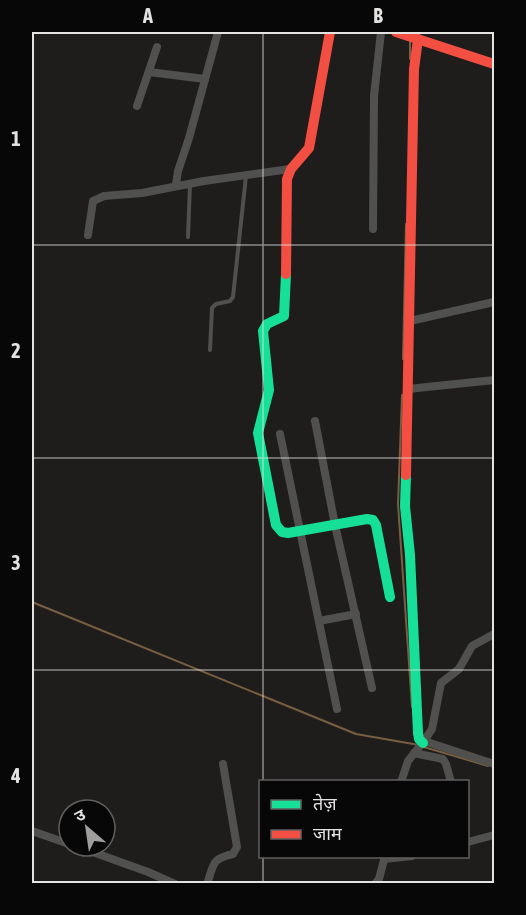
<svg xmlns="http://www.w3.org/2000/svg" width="526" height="915" viewBox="0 0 526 915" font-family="'Asap Condensed','Noto Sans Devanagari',sans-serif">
  <rect width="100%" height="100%" fill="#1e1d1c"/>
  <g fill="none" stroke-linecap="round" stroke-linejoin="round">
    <g stroke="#795f3f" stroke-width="2">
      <polyline points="410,41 410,59"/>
      <polyline points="403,359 406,224"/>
      <polyline points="402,395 398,504 412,707"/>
      <polyline points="32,602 356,734 419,745"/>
      <polyline points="424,747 488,766"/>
    </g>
    <g stroke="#50504e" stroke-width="4">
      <polyline points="188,237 190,184"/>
      <polyline points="210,350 212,308 216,304 230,301 233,297 246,176"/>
    </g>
    <g stroke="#50504e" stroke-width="8">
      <polyline points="149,72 205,79"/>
      <polyline points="137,106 157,47"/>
      <polyline points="176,185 178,171 189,138 218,32"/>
      <polyline points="373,229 374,96 381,32"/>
      <polyline points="88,235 93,201 104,196 142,193 204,181 290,169"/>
      <polyline points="410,321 494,302"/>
      <polyline points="408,389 494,380"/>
      <polyline points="315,421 335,525 372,688"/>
      <polyline points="280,434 337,709"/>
      <polyline points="319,621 356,614"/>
      <polyline points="424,741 494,764"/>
      <polyline points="414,753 443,759 446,764 451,782"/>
      <polyline points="401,782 408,761 424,741 432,729 441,683 459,669 472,646 494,634"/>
      <polyline points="32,831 69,844"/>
      <polyline points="468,842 494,835"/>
      <polyline points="76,846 148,872 175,884"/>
      <polyline points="384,859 412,856"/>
      <path d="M207,884C214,864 211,859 233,854L237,847L223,764"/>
      <polyline points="375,884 379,879 385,856"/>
    </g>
    <g stroke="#16e098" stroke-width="10">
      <polyline points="286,274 284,316 267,324 263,331 269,390 258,433 276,525 282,532 288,533 367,519 373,520 376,525 390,597"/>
      <polyline points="406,475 405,506 410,555 418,733 419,739 423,743"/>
    </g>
    <g stroke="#f24e42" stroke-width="10">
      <polyline points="396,32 494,64"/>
      <polyline points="286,274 287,179 291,169 309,148 330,32"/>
      <polyline points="406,475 414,69 418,39"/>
    </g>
  </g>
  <path fill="none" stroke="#e4e3e2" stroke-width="1.5" stroke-opacity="0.55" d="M263,32V782M32,245H494M32,458H494M32,670H494M263,856V884"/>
  <rect width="526" height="915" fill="none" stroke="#080707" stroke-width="66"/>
  <rect x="259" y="780" width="210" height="78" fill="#080707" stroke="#605f5f" stroke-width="1.5"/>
  <rect x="271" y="800" width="30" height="9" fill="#16e098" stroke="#605f5f" stroke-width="1.5"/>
  <text x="313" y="810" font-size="18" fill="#e4e3e2">तेज़</text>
  <rect x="271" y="830" width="30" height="9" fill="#f24e42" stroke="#605f5f" stroke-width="1.5"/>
  <text x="313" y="840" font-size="18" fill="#e4e3e2">जाम</text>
  <g transform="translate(87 828) rotate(331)"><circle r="28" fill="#080707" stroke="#605f5f" stroke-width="1.5"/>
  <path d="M0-4.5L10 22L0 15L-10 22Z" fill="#9f9e9d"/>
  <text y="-9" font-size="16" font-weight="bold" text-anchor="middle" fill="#e4e3e2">उ</text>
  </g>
  <rect x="33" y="33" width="460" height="849" fill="none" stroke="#e4e3e2" stroke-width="2"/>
  <g font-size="20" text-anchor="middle" font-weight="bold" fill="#e4e3e2">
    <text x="148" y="23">A</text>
    <text x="378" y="23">B</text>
    <text x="16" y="146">1</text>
    <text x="16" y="358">2</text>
    <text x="16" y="570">3</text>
    <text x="16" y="783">4</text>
  </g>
</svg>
